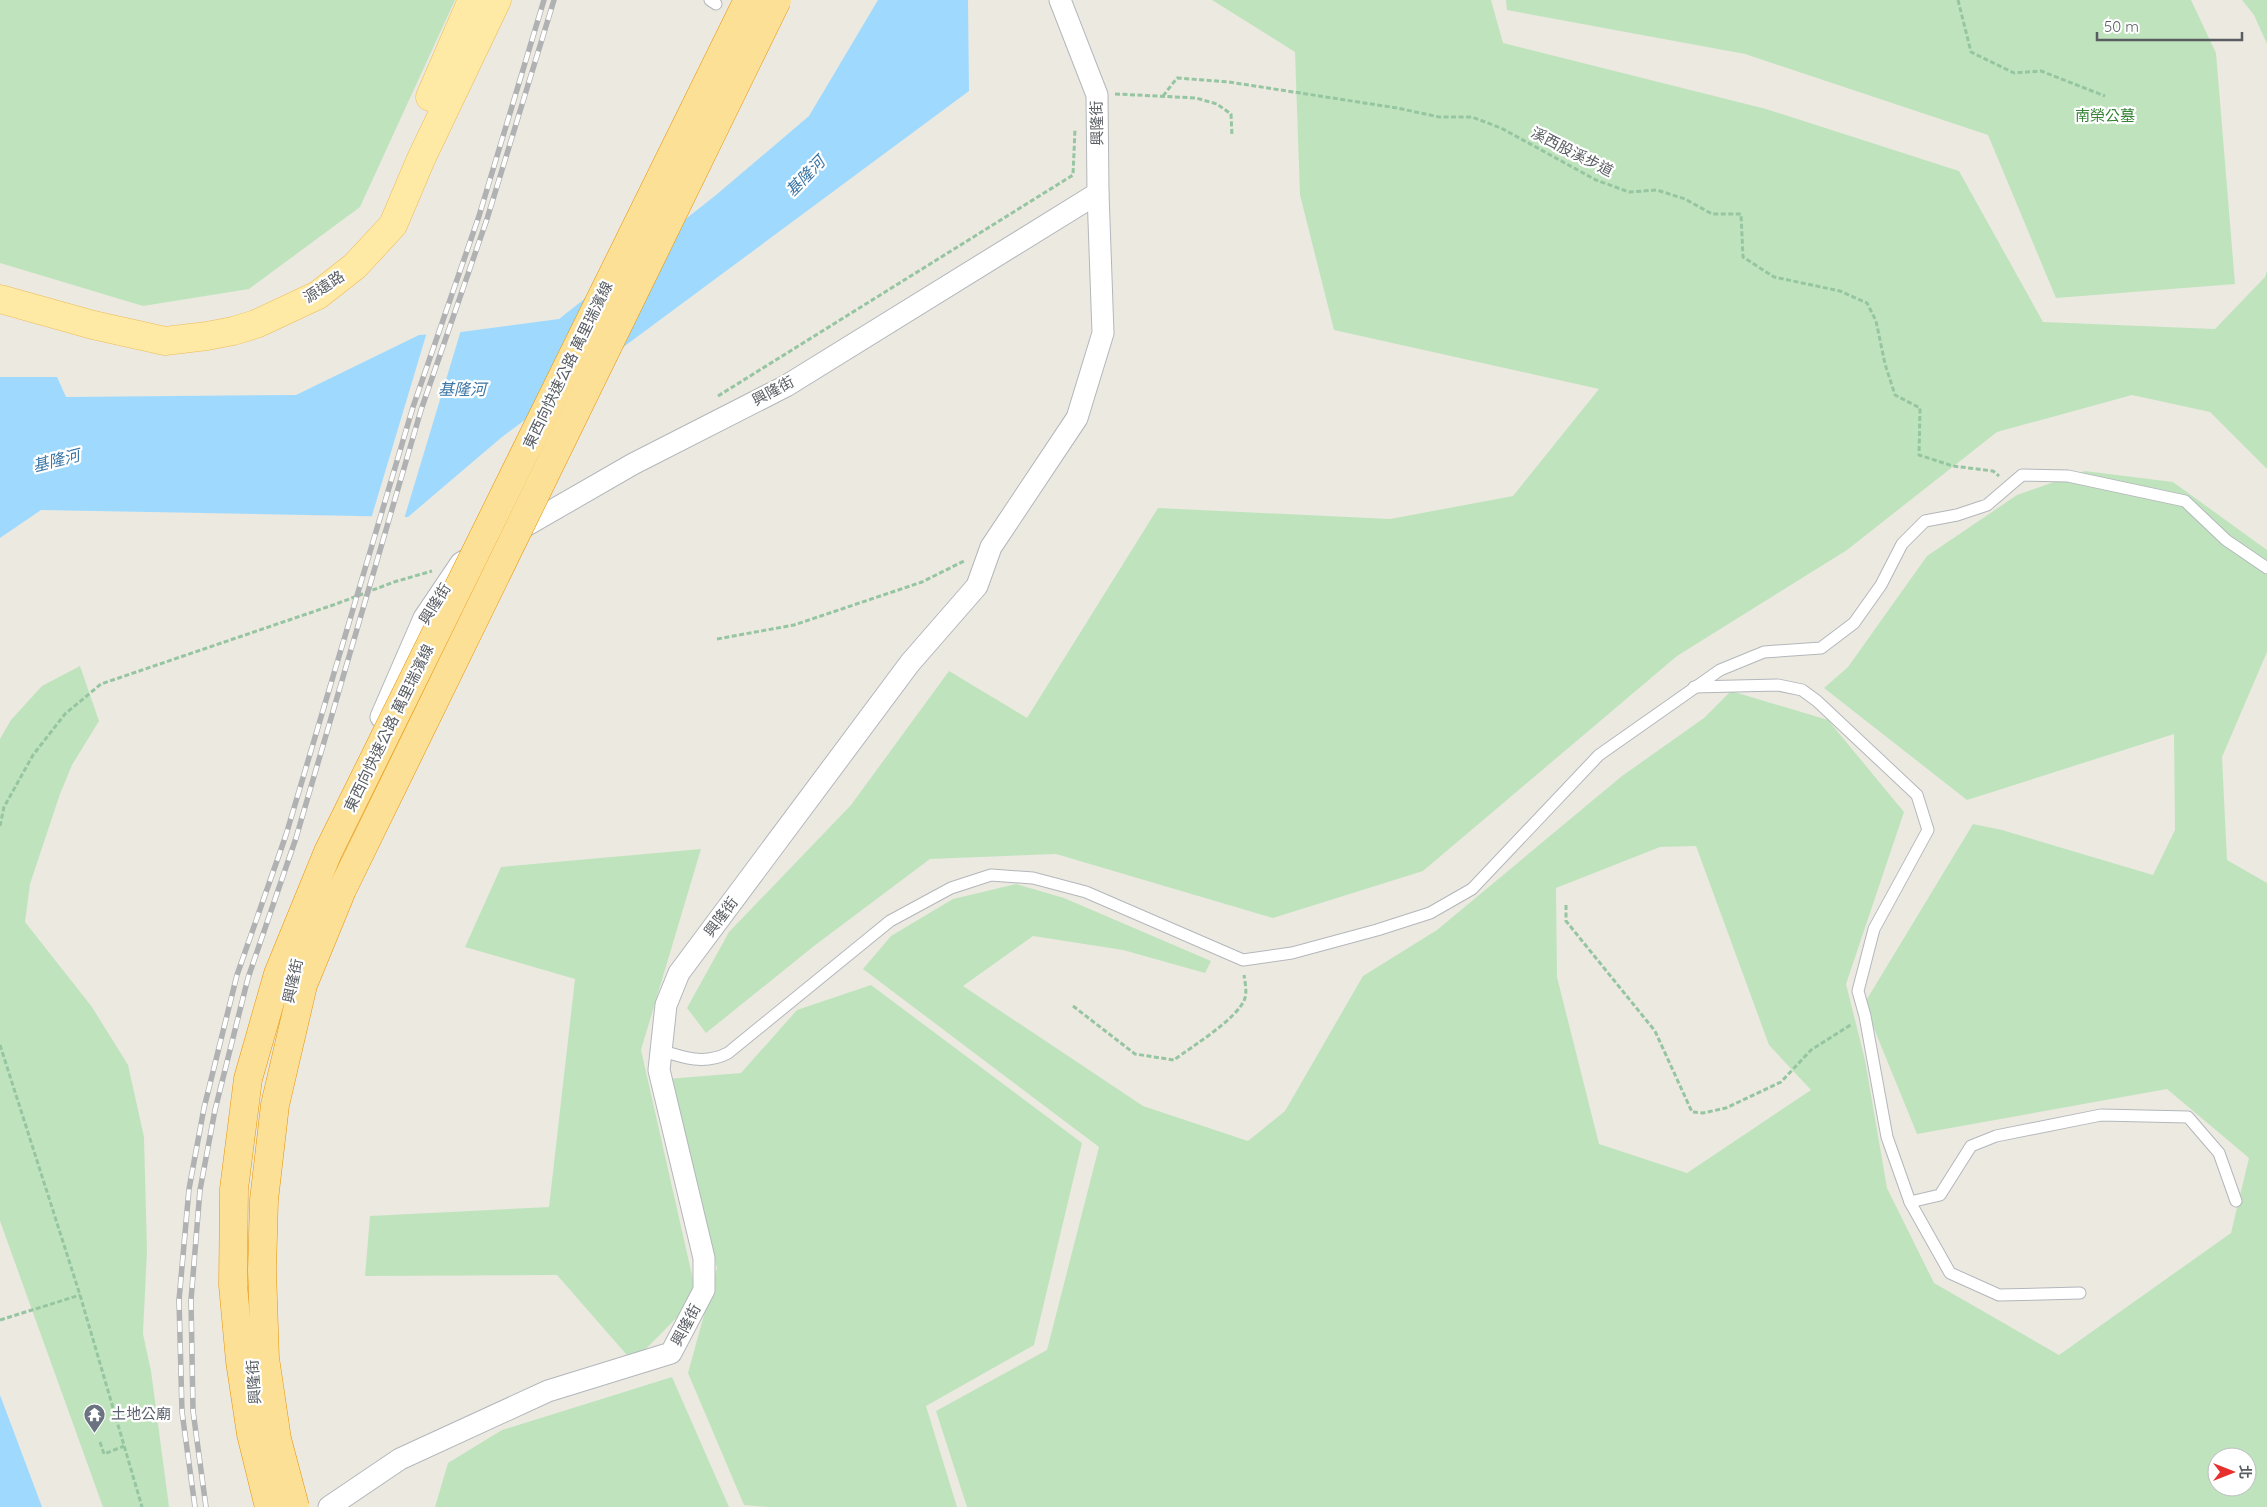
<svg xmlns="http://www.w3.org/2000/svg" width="2267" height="1507" viewBox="0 0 2267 1507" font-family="Quicksand,'Noto Sans TC',sans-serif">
  <rect width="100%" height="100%" fill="#ece9e1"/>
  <g fill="#bfe4bd" fill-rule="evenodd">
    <polygon points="0,0 455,0 360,207 249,289 143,306 0,263"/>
    <polygon points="1212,0 1491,0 1503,43 1766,109 1959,171 2043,322 2215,329 2265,277 2267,271 2267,469 2210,412 2132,395 1997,432 1847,550 1677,656 1423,871 1273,918 1056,854 930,859 814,946 706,1033 687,1008 729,932 851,805 949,671 1027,718 1158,508 1390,519 1513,496 1599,389 1334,330 1300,195 1295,52"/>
    <polygon points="1506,0 2191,0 2216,53 2235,284 2056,298 1988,135 1745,54 1507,10"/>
    <polygon points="2242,0 2267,0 2267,44 2254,15"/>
    <path d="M2085,471L2173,482L2267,550V652L2222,757L2227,860L2267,883V1507H967L936,1411L1047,1350L1099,1147L863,969L891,936L953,899L1016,884L1064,898L1211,961L1205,973L1123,950L1033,936L963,986L1143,1106L1248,1141L1285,1111L1363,976L1437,930L1622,776L1704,718L1731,691L1828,720L1904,812L1846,984L1865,1060L1887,1188L1934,1283L2059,1355L2231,1233L2249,1158L2167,1089L1917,1134L1864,1004L1973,824L2002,830L2153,875L2175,830L2174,734L1967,800L1824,688L1848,667L1927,556L2017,495ZM1696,846L1769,1045L1811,1090L1687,1173L1599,1144L1557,977L1556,888L1660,847ZM2217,1457H2247V1487H2217Z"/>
    <polygon points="80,666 99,721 72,765 60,794 30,884 25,922 92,1007 128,1065 144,1137 147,1250 143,1334 151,1371 169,1507 103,1507 0,1221 0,739 11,720 42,686"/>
    <polygon points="701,849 641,1050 697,1297 633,1362 557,1275 365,1276 370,1216 549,1207 575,979 465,947 501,867"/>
    <polygon points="871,985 1082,1143 1034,1345 926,1406 957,1507 768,1507 744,1505 688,1373 717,1268 667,1079 741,1073 797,1010"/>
    <polygon points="672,1377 729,1507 435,1507 448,1463 502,1430"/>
  </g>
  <g fill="#9fdafe">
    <polygon points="878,0 968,0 969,91 502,437 408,517 41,510 0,538 0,377 57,377 66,397 296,395 419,335 461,332 559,319 716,195 809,116"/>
    <polygon points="0,1395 42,1507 0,1507"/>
  </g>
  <polygon fill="#ece9e1" points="461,330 404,519 371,519 427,332"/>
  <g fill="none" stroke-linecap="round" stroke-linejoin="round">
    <defs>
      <g id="service">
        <polyline points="710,0 716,4"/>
        <polyline points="1694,687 1778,685 1802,690 1817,701 1917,795 1928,830 1874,929 1858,991 1865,1016 1887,1137 1910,1202 1950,1273 1999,1295 2080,1293"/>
        <path d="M660,1050C684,1058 705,1065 728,1053L890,921L951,888L991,875L1033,878L1086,892L1243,960L1292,953L1377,930L1430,913L1472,889L1599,755L1720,670L1764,652L1821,648L1854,623L1881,585L1902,544L1925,521L1957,515L1987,505L2022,475L2068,476L2185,501L2226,540L2267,568"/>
        <polyline points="1910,1202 1940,1195 1971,1146 1996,1136 2101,1115 2188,1117 2219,1153 2236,1201"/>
      </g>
      <g id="minor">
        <polyline points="381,717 424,618 461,563 633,464 786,386 1098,193 1097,95 1060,0"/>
        <polyline points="329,1507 400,1459 548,1391 671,1353 704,1290 704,1258 659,1070 666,1005 679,973 910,663 977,586 991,547 1077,418 1103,333 1098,193"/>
      </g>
      <g id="primary">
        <polyline points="430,97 472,0"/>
        <polyline points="0,299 93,325 165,341 207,336 233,331 256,324 318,295 355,266 393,225 421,159 497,0"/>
      </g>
    </defs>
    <use href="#service" stroke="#b3b7bb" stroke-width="13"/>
    <use href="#minor" stroke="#b3b7bb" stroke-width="23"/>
    <use href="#primary" stroke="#efbb57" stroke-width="29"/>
    <g stroke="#96c5a1" stroke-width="3" stroke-dasharray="5 2.5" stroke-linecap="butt">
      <polyline points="1958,0 1971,52 2014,73 2041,71 2105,96"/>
      <polyline points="1115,94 1196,98 1217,104 1231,114 1232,136"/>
      <polyline points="1163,96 1177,78 1229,82 1397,108 1439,117 1472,117 1501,128 1596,180 1629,192 1657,190 1685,199 1712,214 1741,214 1743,257 1774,277 1840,291 1867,303 1876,321 1885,364 1895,395 1920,408 1919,455 1953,466 1993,471 1999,476"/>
      <polyline points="718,396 1073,175 1075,129"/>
      <polyline points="717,639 794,625 922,582 964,561"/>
      <polyline points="0,826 4,807 33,755 65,714 101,684 336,604 394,582 432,571"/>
      <polyline points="1566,905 1566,921 1655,1031 1692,1112 1703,1113 1726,1108 1781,1082 1811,1050 1852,1024"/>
      <path d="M1073,1006L1135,1054L1174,1060C1191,1047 1239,1018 1245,998C1247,991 1245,982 1244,975"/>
      <polyline points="0,1045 80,1295 142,1507"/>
      <polyline points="0,1320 80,1295"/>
      <polyline points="100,1442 104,1454 124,1446"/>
    </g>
    <use href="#service" stroke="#fff" stroke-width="11"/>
    <use href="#minor" stroke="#fff" stroke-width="21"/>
    <use href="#primary" stroke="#feeaa4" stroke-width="28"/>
    <defs>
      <g id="rail">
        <polyline points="195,1507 182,1412 179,1300 189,1189 204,1108 237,975 286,835 413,407 479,216 544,0"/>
        <polyline points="206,1507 193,1411 191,1300 200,1190 215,1110 248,978 296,838 421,410 487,219 554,0"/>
      </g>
    </defs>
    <use href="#rail" stroke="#b0b1b2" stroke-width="5.5"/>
    <use href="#rail" stroke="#fff" stroke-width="4" stroke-dasharray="11" stroke-linecap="butt"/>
    <defs>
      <g id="trunk-bridge">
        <polyline points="269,1507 251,1434 240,1361 233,1285 234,1189 248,1079 278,974 328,852 748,0"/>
        <polyline points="295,1507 277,1439 265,1358 262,1270 264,1200 275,1105 303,985 342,890 777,0"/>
      </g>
    </defs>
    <use href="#trunk-bridge" stroke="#e99304" stroke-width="29" stroke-linecap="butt"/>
    <use href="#trunk-bridge" stroke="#fce096" stroke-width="28"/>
  </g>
  <defs>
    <symbol id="temple-pin" viewBox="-11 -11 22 30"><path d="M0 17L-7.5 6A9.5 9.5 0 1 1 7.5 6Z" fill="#6b7280" stroke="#fff"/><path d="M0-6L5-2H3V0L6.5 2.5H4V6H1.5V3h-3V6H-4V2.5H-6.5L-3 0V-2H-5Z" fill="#fff"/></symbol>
  </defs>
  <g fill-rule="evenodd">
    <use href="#temple-pin" x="82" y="1402" width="25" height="34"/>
  </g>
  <g text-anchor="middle" stroke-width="4.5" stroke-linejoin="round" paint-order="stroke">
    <g font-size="15" fill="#378436" stroke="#fff">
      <text x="2105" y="121">南榮公墓</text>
    </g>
    <g font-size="15" fill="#595d62" stroke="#fff">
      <text transform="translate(1097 123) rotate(-91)" y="5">興隆街</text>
      <text transform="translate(1572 152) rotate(27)" y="5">溪西股溪步道</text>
      <text transform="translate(324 287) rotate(-33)" y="5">源遠路</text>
      <text transform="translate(568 365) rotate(-64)" y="5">東西向快速公路 萬里瑞濱線</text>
      <text transform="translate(773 391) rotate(-28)" y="5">興隆街</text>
      <text transform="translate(435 604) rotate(-58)" y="5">興隆街</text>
      <text transform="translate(389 728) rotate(-64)" y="5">東西向快速公路 萬里瑞濱線</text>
      <text transform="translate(721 917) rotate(-53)" y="5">興隆街</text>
      <text transform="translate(293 981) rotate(-78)" y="5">興隆街</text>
      <text transform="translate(686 1325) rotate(-62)" y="5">興隆街</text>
      <text transform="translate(254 1382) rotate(-94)" y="5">興隆街</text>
    </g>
    <g font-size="15" fill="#5b616d" stroke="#fff" text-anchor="start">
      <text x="111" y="1419">土地公廟</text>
    </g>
    <g font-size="16" font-style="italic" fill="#3c76a6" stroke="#fff">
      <text transform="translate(805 176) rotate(-46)" y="6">基隆河</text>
      <text x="462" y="395">基隆河</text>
      <text transform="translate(56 460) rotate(-14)" y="6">基隆河</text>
    </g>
  </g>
  <g transform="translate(2232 1472) rotate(90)"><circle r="24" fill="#ffffff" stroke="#bdbec0"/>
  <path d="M0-4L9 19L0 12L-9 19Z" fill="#e6302d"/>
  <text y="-8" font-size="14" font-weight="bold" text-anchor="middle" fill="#595d62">北</text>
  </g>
  <path d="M2097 32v8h145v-8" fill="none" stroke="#595d62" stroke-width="2.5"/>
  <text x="2104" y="32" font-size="15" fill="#595d62" stroke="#ffffff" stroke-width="4" paint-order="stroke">50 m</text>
</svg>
